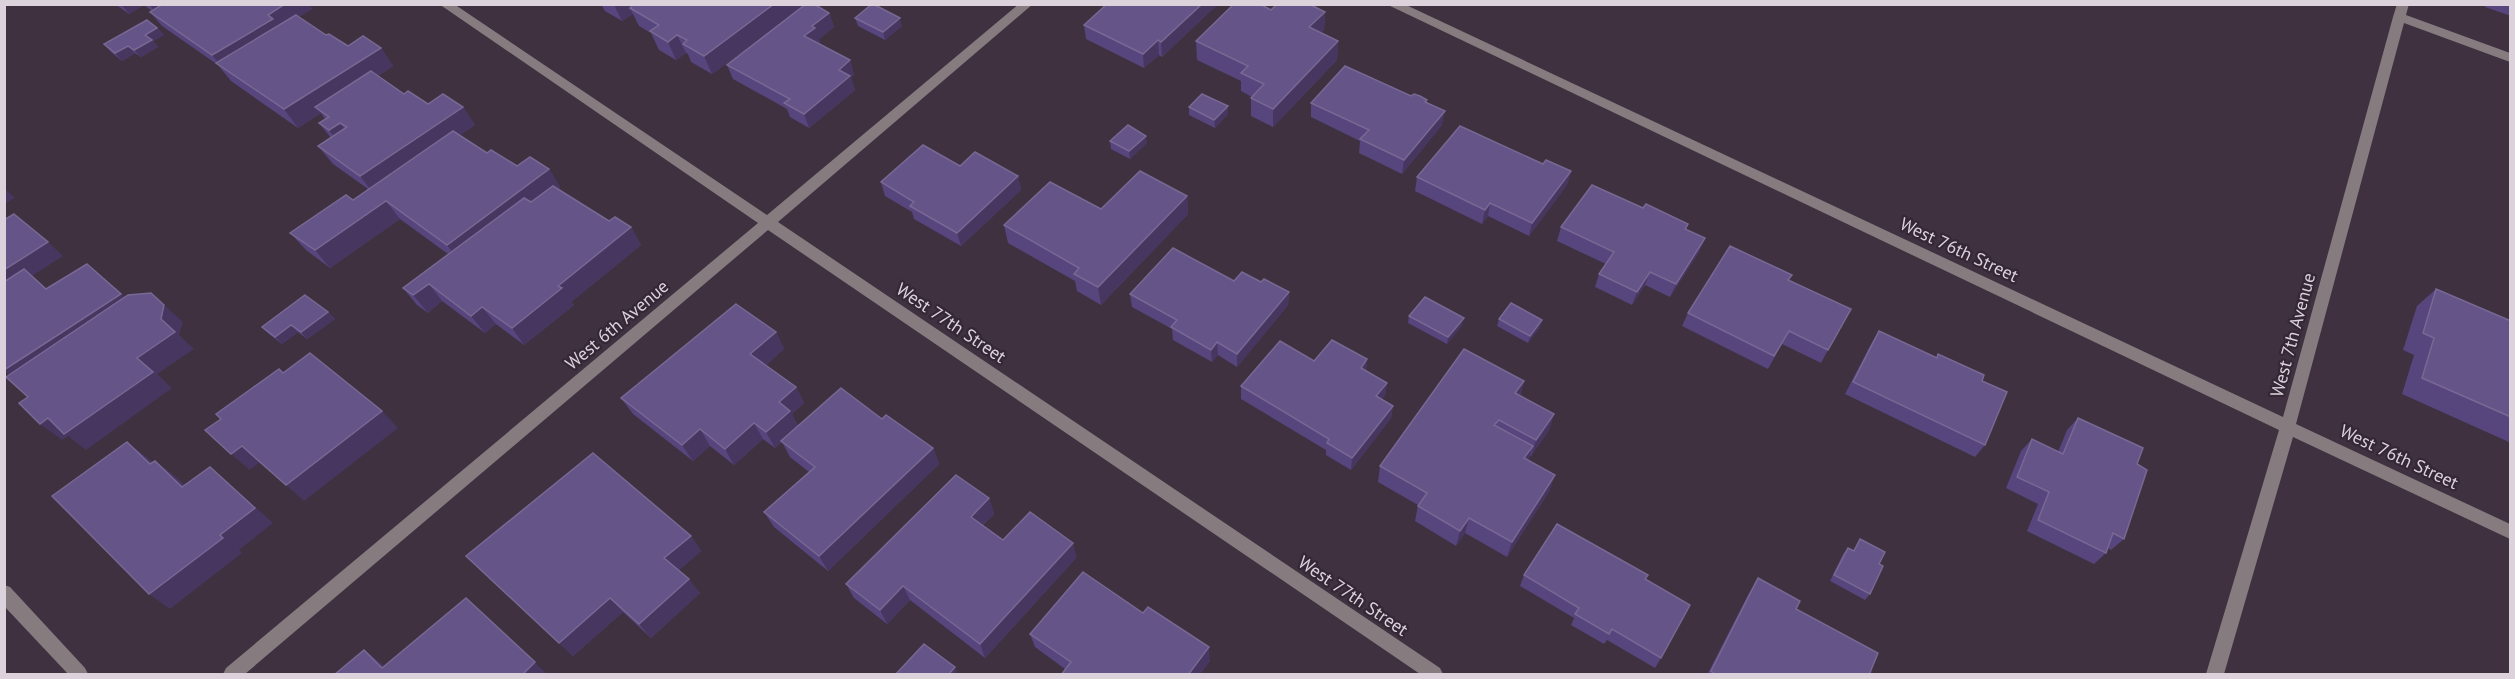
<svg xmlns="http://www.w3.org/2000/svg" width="2515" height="679" viewBox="0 0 2515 679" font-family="'PT Sans',sans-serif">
  <rect width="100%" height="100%" fill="#3f313f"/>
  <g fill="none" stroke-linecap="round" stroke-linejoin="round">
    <g fill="#867b7f" fill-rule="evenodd">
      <polygon points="439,4 454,4 767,215 1019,4 1033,4 778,222 1440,668 1443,674 1420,674 768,230 245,674 223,674 226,668 758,223"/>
      <polygon points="1386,4 1404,4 2283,417 2393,17 2397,4 2409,4 2406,15 2510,53 2510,62 2404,23 2296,424 2510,524 2510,539 2293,437 2224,674 2206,674 2279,430"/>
      <polygon points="4,585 10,587 85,668 88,674 68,674 4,606"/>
    </g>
  </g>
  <g fill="#57457d">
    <polygon points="115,4 309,4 312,9 298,17 326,35 348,46 381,48 393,66 378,76 404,94 428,104 463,107 475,125 460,135 487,153 517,166 549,169 560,187 558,189 609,221 631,227 641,245 571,302 574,305 524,345 496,324 485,333 442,301 428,313 417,305 403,288 448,254 400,219 330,268 306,250 290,233 353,200 368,189 333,164 318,146 331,138 319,123 325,119 321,113 298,128 231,81 218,65 162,26 150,12 152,11 144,5 129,14"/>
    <polygon points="601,4 814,4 829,13 834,27 819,39 820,42 818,44 850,60 854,75 851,77 855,90 809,128 790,117 787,109 733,79 727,65 797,12 712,74 691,62 688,54 686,53 676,60 659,50 651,33 639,26 633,14 622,21 605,11"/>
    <polygon points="1218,4 1162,57 1159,55 1144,68 1086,39 1084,25"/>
    <polygon points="2486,4 2511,4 2511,16 2485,7"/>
    <polygon points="1271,10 1325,12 1324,30 1321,33 1338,41 1337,60 1273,127 1251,116 1251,98 1252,97 1241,91 1241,81 1197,60 1196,41"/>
    <polygon points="855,18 902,26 885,40 858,26"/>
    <polygon points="157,28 164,35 153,41 158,47 141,57 135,53 122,61 111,52 104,44"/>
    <polygon points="1411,96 1427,100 1427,103 1442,125 1402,174 1359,153 1360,141 1311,117 1311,103"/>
    <polygon points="1189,107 1228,114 1215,128 1189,115"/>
    <polygon points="1110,141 1147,143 1130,159 1111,149"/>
    <polygon points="1543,164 1571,171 1567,185 1529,236 1488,216 1482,224 1415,191 1417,177"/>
    <polygon points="960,166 1018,176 1021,190 961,246 914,219 912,212 885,196 881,182"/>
    <polygon points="1187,196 1188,214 1101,305 1077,291 1075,281 1008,243 1004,225 1101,209"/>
    <polygon points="1643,208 1688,224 1686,230 1705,238 1699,252 1670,297 1645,285 1632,305 1595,287 1599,274 1606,264 1557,241 1561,227"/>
    <polygon points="1792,275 1789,280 1828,350 1821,363 1782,344 1768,369 1682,326 1688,313"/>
    <polygon points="1234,281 1261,282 1289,292 1288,305 1237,367 1218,355 1212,362 1173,340 1172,329 1132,307 1130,294"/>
    <polygon points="2436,289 2511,321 2511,443 2402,394 2414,355 2403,350 2417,306"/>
    <polygon points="328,312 335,319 307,339 298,332 282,344 269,334 262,327"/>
    <polygon points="1409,316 1462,325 1447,344 1408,323"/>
    <polygon points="1499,319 1540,327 1528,343 1497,326"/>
    <polygon points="1879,331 1936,358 1938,354 1985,445 1975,457 1845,394 1871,344"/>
    <polygon points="776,332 784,349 766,365 796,387 804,403 792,414 798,426 882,419 933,448 939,464 828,571 774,527 764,512 809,472 790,457 782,442 775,448 763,439 734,465 710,446 693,461 633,414 621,398"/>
    <polygon points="1367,359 1366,371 1387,383 1385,395 1382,399 1393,406 1391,418 1351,470 1326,455 1326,450 1241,399 1241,386"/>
    <polygon points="1524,381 1520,396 1554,414 1549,430 1531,456 1530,456 1528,460 1550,490 1507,557 1465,533 1456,546 1415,521 1418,505 1378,482 1380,466"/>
    <polygon points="2078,418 2137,464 2124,539 2111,550 2108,548 2106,553 2094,564 2027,531 2038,504 2006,488 2021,451 2032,439 2058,452 2067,430"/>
    <polygon points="989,498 994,514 983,525 1003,540 1073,543 1076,558 985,658 910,600 887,624 854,598 846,584"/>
    <polygon points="691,536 701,551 679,570 700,593 651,638 623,612 573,656 466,556"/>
    <polygon points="1860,539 1879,564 1870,594 1865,600 1830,581 1843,554 1848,548 1853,551"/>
    <polygon points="1524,575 1646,579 1661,658 1655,668 1607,640 1604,644 1571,625 1574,618 1520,586"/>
    <polygon points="1758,578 1796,609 1869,675 1707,675 1749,593"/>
    <polygon points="1030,634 1210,661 1199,675 1061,675 1065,669 1035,647"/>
  </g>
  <g fill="#473660">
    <polygon points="121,4 143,4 144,5 129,14"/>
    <polygon points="149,4 174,4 157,15"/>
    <polygon points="285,4 309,4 312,9 280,28 221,66 212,55 268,15"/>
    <polygon points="619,4 646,4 630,8 633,14 622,21 615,7"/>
    <polygon points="774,4 806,4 712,74 704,56"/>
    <polygon points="1202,4 1218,4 1162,57 1161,42"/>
    <polygon points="1325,12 1324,30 1308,46 1309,27"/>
    <polygon points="829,13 834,27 819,39 820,42 809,50 804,36 812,26"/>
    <polygon points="900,18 902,26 885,40 883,32"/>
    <polygon points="157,28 164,35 153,41 158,47 141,57 134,50 145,35"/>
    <polygon points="677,35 686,53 676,60 668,42"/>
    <polygon points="1158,40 1159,55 1144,68 1143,54"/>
    <polygon points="1338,41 1337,60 1273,127 1273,109"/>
    <polygon points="128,46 135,53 122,61 115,53"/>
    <polygon points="381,48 393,66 323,112 315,107 321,113 298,128 284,109"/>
    <polygon points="850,60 854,75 851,77 855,90 809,128 804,114 839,70"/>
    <polygon points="1228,106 1228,114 1215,128 1214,120"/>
    <polygon points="463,107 475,125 374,194 360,176"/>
    <polygon points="1445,111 1442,125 1402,174 1404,160"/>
    <polygon points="340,123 354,141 343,148 329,130"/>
    <polygon points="1146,136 1147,143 1130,159 1129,151"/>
    <polygon points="549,169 560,187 460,262 447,245"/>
    <polygon points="1571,171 1567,185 1529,236 1532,223"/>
    <polygon points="1018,176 1021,190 961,246 957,233"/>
    <polygon points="4,188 15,198 4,204"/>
    <polygon points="1187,196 1188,214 1101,305 1098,287"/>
    <polygon points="386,201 400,219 330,268 315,250"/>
    <polygon points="1490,203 1488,216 1482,224 1485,210"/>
    <polygon points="631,227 641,245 571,302 574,305 524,345 512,328 558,286"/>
    <polygon points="1705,238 1699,252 1670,297 1676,284"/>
    <polygon points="48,242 63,256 32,276 61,303 4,293 4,270"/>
    <polygon points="1650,272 1645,285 1632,305 1637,292"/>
    <polygon points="429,284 442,301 428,313 413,295"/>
    <polygon points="1289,292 1288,305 1237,367 1237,354"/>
    <polygon points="121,294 135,307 20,383 4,371 4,368"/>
    <polygon points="164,305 183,322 179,335 194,349 157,374 172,388 86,450 68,436 62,440 40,424 161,319"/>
    <polygon points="482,307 496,324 485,333 471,316"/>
    <polygon points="328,312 335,319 307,339 301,332"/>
    <polygon points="1464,318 1462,325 1447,344 1448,337"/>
    <polygon points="1542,320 1540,327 1528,343 1530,336"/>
    <polygon points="291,325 298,332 282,344 275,337"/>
    <polygon points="776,332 784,349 759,371 750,354"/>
    <polygon points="1217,342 1218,355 1212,362 1211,350"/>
    <polygon points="1367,359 1366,372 1361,368"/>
    <polygon points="1524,381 1519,398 1515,393"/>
    <polygon points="1387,383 1385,395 1374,408 1376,396"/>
    <polygon points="796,387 804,403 792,414 799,427 775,448 766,432 779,402"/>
    <polygon points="1393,406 1391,418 1351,470 1352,458"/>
    <polygon points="382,411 398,428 304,501 286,485"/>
    <polygon points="1554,414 1549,430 1531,456 1536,440"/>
    <polygon points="754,423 763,439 734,465 725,449"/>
    <polygon points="700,429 710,446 693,461 682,445"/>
    <polygon points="127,442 148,458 170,480 150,464"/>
    <polygon points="242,446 260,462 250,470 231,454"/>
    <polygon points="1533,446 1528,462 1524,458"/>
    <polygon points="933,448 939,464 828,571 819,556"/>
    <polygon points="155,461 175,476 202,502 182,487"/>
    <polygon points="210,467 229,483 273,523 239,550 242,553 170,609 149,594 220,535"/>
    <polygon points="1555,475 1550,490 1507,557 1512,542"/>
    <polygon points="989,498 994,514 976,532 971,517"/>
    <polygon points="1469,518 1465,533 1456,546 1460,531"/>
    <polygon points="691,536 701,551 676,573 664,558"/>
    <polygon points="1073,543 1076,558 985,658 980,644"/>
    <polygon points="689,579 700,593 651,638 639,624"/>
    <polygon points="903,586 910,600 887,624 880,610"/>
    <polygon points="466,598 548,675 522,675"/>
    <polygon points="610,598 623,612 573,656 559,643"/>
    <polygon points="1209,647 1210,661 1199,675 1188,675"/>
    <polygon points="364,650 381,663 393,675 382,668"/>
    <polygon points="955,667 957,672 956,675 948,675"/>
  </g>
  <g fill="#655487" stroke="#786894" stroke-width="1.5">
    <polygon points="163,4 285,4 268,15 273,19 212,55 150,12"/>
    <polygon points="634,4 774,4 704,56 683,44 687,40 677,35 668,42 650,31 659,25 630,8"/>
    <polygon points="806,4 814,4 829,13 812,26 815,28 804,36 850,60 839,70 850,76 804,114 784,103 790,99 727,65"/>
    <polygon points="872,4 873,4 900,18 883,32 855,18"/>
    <polygon points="1107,4 1202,4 1161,42 1158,40 1143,54 1084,25"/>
    <polygon points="1234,4 1260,4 1271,10 1277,4 1309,4 1325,12 1309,27 1338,41 1273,109 1251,98 1264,84 1241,73 1248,66 1196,41"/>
    <polygon points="296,15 326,35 329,34 348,46 363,36 381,48 284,109 216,63"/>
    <polygon points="147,20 157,28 145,35 152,40 134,50 128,46 115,53 104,44"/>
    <polygon points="1345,66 1411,96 1414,94 1420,96 1427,100 1425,102 1445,111 1404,160 1360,139 1369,130 1311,103"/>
    <polygon points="371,71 404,94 408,91 428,104 443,94 463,107 360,176 318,146 347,127 340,123 329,130 319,123 329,117 315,107"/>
    <polygon points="1202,94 1228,106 1214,120 1189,107"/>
    <polygon points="1128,125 1146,136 1129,151 1110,141"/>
    <polygon points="1460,126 1543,164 1546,160 1571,171 1532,223 1490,203 1485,210 1417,177"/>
    <polygon points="453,131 487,153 491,150 517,166 530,157 549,169 447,245 386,201 315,250 290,233 346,195 353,200"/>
    <polygon points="923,145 960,166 975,152 1018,176 957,233 910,206 914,202 881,182"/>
    <polygon points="1140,171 1187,196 1098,287 1074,274 1079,268 1004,225 1050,182 1101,209"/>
    <polygon points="1592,185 1643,208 1646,204 1688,224 1685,229 1705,238 1676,284 1650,272 1637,292 1599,274 1614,252 1561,227"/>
    <polygon points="553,186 609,221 615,217 631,227 558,286 562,288 512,328 482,307 471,316 429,284 413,295 403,288 524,198 531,202"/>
    <polygon points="14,214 48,242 4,270 4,220"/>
    <polygon points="1730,246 1792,275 1788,280 1851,309 1828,350 1789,331 1774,356 1688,313"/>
    <polygon points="1173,248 1234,281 1242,272 1261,282 1264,279 1289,292 1237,354 1217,342 1211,350 1171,327 1177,320 1130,294"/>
    <polygon points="87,264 121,294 4,370 4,282 24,269 46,289"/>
    <polygon points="2436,289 2511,321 2511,417 2422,378 2434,338 2423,333"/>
    <polygon points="151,293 164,305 161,319 175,332 137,358 153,372 64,434 48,418 40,424 19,403 28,397 6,377 128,295"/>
    <polygon points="305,295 328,312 301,332 291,325 275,337 262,327"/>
    <polygon points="1425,297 1464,318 1448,337 1409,316"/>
    <polygon points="1511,303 1542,320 1530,336 1499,319"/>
    <polygon points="736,304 776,332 750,354 796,387 779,402 790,411 766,432 754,423 725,449 700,429 682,445 621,398"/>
    <polygon points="1879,331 1937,358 1938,354 1984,375 1982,381 2007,392 1985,445 1853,382"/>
    <polygon points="1332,340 1367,359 1361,368 1387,383 1376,396 1393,406 1352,458 1327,443 1329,439 1241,386 1280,341 1314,361"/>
    <polygon points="1464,349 1524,381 1515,393 1554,414 1536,440 1499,420 1494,425 1533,446 1524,458 1555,475 1512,542 1469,518 1460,531 1418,506 1427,493 1380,466"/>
    <polygon points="310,353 382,411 286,485 242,446 231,454 205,430 221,419 216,414 279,369 283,373"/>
    <polygon points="841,388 882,419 886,415 933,448 819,556 764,512 815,467 781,441"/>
    <polygon points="2078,418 2143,448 2137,464 2147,470 2124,539 2113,533 2106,553 2038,520 2049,492 2017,477 2032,439 2063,454"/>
    <polygon points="127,442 150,464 155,461 182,487 210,467 255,508 220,535 223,538 149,594 52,496"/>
    <polygon points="593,453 691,536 664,558 689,579 639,624 610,598 559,643 466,556"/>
    <polygon points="956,475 989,498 971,517 1003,540 1030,512 1073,543 980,644 903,586 880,610 846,584"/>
    <polygon points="1557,524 1648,575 1645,579 1690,605 1661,658 1612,629 1609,634 1575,614 1579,608 1524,575"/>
    <polygon points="1860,539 1885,552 1879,564 1883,566 1870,594 1834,575 1848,548 1854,551"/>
    <polygon points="1083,572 1143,613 1148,607 1209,647 1188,675 1061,675 1071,662 1030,634"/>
    <polygon points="1758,578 1800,601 1796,609 1878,653 1869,675 1716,675 1711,671"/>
    <polygon points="466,598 535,662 522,675 334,675 364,650 382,668"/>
    <polygon points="924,644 955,667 948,675 895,675"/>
  </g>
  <g text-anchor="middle" stroke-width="4.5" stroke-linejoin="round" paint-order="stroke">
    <g font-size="18" fill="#dbd2db" stroke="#352735">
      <text transform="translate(1959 250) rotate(25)" y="6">West 76th Street</text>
      <text transform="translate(951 323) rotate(34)" y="6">West 77th Street</text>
      <text transform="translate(617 325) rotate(-40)" y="6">West 6th Avenue</text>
      <text transform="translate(2293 335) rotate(-75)" y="6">West 7th Avenue</text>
      <text transform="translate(2399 457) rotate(25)" y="6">West 76th Street</text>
      <text transform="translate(1353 596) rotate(34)" y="6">West 77th Street</text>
    </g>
  </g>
  <rect width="2515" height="679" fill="none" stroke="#dbd2db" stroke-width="12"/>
</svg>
